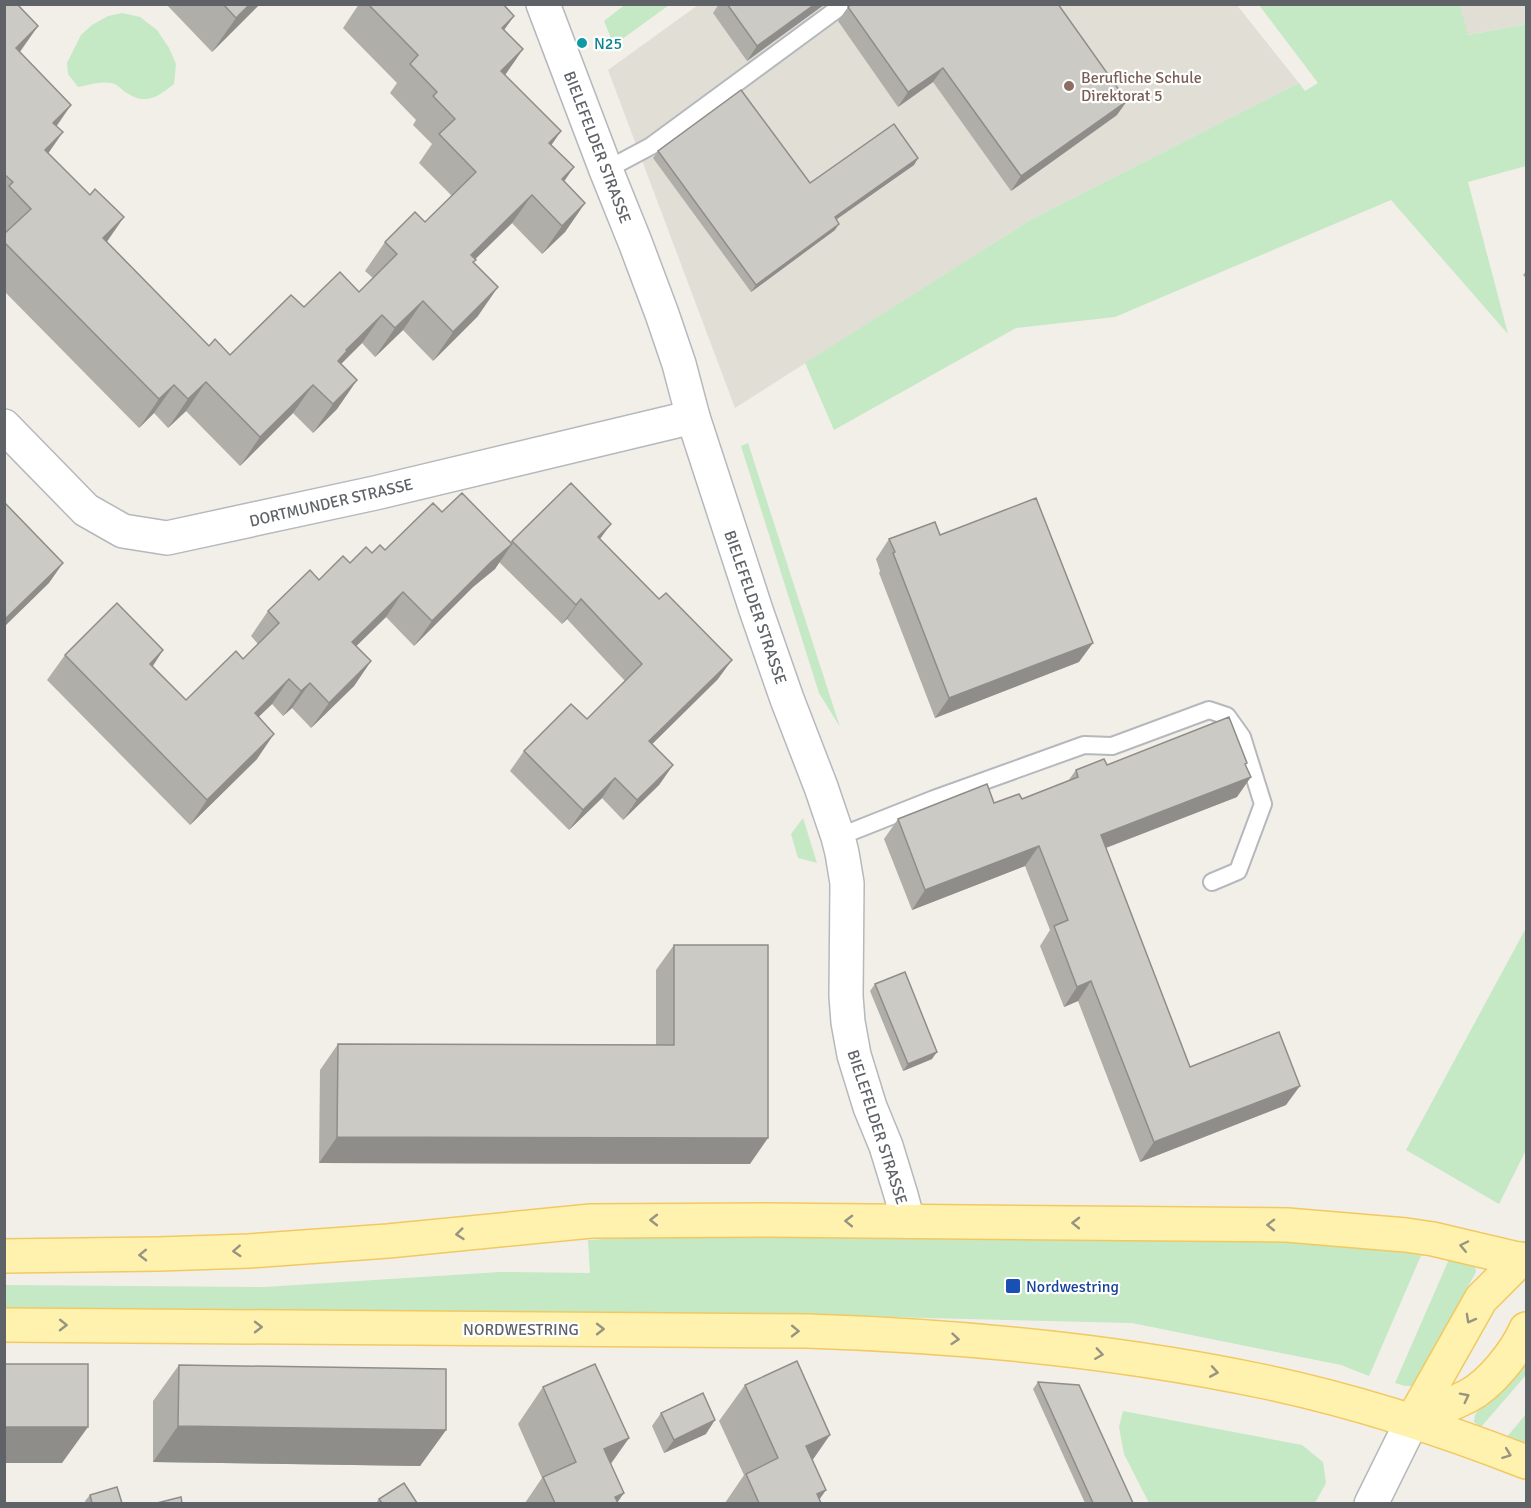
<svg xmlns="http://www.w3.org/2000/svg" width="1531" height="1508" viewBox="0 0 1531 1508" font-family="Signika,sans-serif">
  <rect width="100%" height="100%" fill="#f1efe8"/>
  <g fill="#e1ded6">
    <polygon points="1236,4 1299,83 1032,219 735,408 608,70 698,5"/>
    <polygon points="1460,5 1526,5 1526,24 1467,35"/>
  </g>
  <g fill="#c5e8c5">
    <polygon points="626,4 669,4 669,5 614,45 604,21"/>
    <polygon points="1259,5 1460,5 1468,35 1526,24 1526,166 1468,182 1508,334 1391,200 1115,317 1016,328 834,430 805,363 1032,219 1299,83 1305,91 1318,83"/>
    <path d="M122,13L140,17L157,30L169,48L176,64L174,84C159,96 146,106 127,93C121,90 118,84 111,83C100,81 88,85 78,87L68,74L67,63L81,35L92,25L108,16Z"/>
    <polygon points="748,443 840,727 819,693 741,446"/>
    <polygon points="803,818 817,863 798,858 791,834"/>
    <polygon points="1526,928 1526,1150 1499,1204 1406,1150"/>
    <polygon points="690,1234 1276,1239 1423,1251 1369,1376 1341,1365 1132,1323 806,1315 153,1312 78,1308 5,1308 5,1285 265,1287 500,1272 590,1273 588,1240"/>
    <polygon points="1450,1257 1472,1263 1475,1266 1476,1272 1416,1380 1411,1386 1405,1386 1395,1383"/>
    <polygon points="1526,1347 1526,1375 1481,1427 1474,1422 1475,1415"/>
    <polygon points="1123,1411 1302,1445 1323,1462 1326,1483 1315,1503 1149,1503 1124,1454 1119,1427"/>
    <polygon points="1526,1414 1526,1446 1506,1438"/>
  </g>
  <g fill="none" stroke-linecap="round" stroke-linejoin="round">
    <defs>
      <g id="service">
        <polyline points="606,170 651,146 844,4"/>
        <polyline points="838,837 934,799 1084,745 1112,746 1209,710 1227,716 1242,737 1263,804 1238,871 1212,882"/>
      </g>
      <g id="minor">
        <polyline points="4,426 86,510 123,531 167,538 375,493 693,417"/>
        <polyline points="1371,1504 1412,1421"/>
      </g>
      <polyline id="tertiary" points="543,4 606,170 635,242 662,314 679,364 693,417 756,610 787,699 821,787 838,837 842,853 847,883 846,996 848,1022 854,1055 870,1107 886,1146 901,1195 908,1221"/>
      <g id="primary">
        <polyline points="4,1256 159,1254 249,1251 388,1241 591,1221 769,1220 1287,1225 1406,1235 1433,1239 1526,1261"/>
        <path d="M4,1325L807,1331C961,1336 1115,1350 1266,1382C1355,1401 1442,1429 1526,1462"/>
        <polyline points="1412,1421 1481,1299 1521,1259"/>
        <path d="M1412,1421C1431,1413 1450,1405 1468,1396C1491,1384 1516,1352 1526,1329"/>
      </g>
    </defs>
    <use href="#service" stroke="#b5b8bc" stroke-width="20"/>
    <use href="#minor" stroke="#b5b8bc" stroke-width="36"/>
    <use href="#tertiary" stroke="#b5b8bc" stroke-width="36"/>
    <use href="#primary" stroke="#f2c960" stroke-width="36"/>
    <use href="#service" stroke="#fff" stroke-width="16"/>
    <use href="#minor" stroke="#fff" stroke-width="33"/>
    <use href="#tertiary" stroke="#fff" stroke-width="33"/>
    <use href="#primary" stroke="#fff2af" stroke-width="33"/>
  </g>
  <g fill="#afaea9">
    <polygon points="4,4 38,26 20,52 71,105 57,126 48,153 107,242 209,346 230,355 304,307 359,292 373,278 365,271 385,242 425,222 452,196 419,163 432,144 413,125 416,120 390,93 397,83 343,28 359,4 503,4 514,16 504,30 523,49 505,75 561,131 551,145 564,181 585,203 565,232 542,254 512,223 475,259 474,263 478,316 433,361 403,330 375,357 362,343 341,364 357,380 337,409 313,433 293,413 240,466 186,411 168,428 154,413 139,428 4,291 4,234 6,233 4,231"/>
    <polygon points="166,4 260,4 212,52"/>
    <polygon points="719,4 825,4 747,61 713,13"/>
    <polygon points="848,7 1117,115 1011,191 933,82 898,107 838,21"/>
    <polygon points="658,151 810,183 918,158 914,165 836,219 835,230 751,292 653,158"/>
    <polygon points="1527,270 1527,279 1523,275"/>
    <polygon points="571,483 600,539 718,679 652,744 673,765 659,785 623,820 602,798 569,830 510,771 524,751 587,719 625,681 567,619 562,624 499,562 495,569 473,587 414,646 386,617 356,646 371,661 354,686 311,728 292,708 283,716 272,704 258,717 257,759 190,825 47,680 65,655 163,650 153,666 186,700 243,659 258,644 251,636 268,611 319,580 350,563 372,553 385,550 442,512 511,542"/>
    <polygon points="889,539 1079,662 935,718 879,573 880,571 876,559"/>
    <polygon points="1107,765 1246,765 1237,797 1106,848 1190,1067 1286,1105 1140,1162 1078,1001 1064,1007 1040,946 1050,930 1025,866 912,910 884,839 898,819 1022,799 1068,781 1076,770"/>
    <polygon points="674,945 750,1164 319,1163 320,1070 338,1044 656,1045 656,970"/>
    <polygon points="875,984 932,1059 903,1071 870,991"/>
    <polygon points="179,1365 446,1430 420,1466 153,1462 153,1401"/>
    <polygon points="1038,1382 1133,1503 1085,1503 1033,1389"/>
    <polygon points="745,1385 813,1460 819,1500 821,1503 725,1503 744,1475 719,1421"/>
    <polygon points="543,1387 629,1438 611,1464 618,1503 525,1503 542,1478 518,1424"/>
    <polygon points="661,1413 706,1434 664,1453 652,1426"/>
    <polygon points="90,1495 122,1503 86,1503 85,1501"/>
    <polygon points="379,1499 417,1503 376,1503"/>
  </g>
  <g fill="#8f8d8a">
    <polygon points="250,4 260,4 212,52 236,18"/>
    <polygon points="815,4 825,4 747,61 757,46"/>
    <polygon points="514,16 494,44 502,28"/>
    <polygon points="38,26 18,54 16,48"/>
    <polygon points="523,49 503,78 501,71"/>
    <polygon points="943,68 933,82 898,107 908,92"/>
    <polygon points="1127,101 1117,115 1011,191 1021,176"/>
    <polygon points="71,105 51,133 53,123"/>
    <polygon points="561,131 541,160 549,143"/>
    <polygon points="63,132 43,161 45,150"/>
    <polygon points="918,158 914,165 830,224 835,217"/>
    <polygon points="574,167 554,196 542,208 562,179"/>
    <polygon points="532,195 512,223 451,283 471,255"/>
    <polygon points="585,203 565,232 542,254 562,226"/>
    <polygon points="124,217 104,246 103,238"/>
    <polygon points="839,224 835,230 751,292 756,285"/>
    <polygon points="498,287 478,316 433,361 453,332"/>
    <polygon points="423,301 403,330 375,357 395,328"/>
    <polygon points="382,315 362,343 334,371 338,361 346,350"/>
    <polygon points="357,380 337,409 313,433 333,404"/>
    <polygon points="206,382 186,411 168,428 188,399"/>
    <polygon points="174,385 154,413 139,428 159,399"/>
    <polygon points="313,385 293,413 240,466 260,437"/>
    <polygon points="611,524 597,543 598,537"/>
    <polygon points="512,544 495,569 473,587 414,646 432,621 491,562"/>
    <polygon points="63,563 49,583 4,627 4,620"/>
    <polygon points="403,592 386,617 335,667 352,642"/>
    <polygon points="581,599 567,619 562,624 576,605"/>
    <polygon points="1093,643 1079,662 935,718 949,698"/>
    <polygon points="163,650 146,676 150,664"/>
    <polygon points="732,660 718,679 635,761 649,741"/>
    <polygon points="371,661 354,686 311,728 329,703"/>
    <polygon points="289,679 272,704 237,738 255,713"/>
    <polygon points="310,683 292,708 283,716 301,691"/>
    <polygon points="274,734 257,759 190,825 207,800"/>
    <polygon points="673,765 659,785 623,820 637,800"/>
    <polygon points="1251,777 1237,797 1087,855 1101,835"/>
    <polygon points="615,778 602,798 569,830 583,810"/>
    <polygon points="1039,846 1025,866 912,910 925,890"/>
    <polygon points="1091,981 1078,1001 1064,1007 1077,987"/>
    <polygon points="937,1052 932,1059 903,1071 908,1064"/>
    <polygon points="1300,1086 1286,1105 1140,1162 1154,1142"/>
    <polygon points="337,1137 768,1138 750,1164 319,1163"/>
    <polygon points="715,1420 706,1434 664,1453 674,1440"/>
    <polygon points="178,1426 446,1430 420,1466 153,1462"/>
    <polygon points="4,1427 88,1427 62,1463 4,1463"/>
    <polygon points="830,1435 805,1471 806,1446"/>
    <polygon points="629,1438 603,1474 604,1449"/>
    <polygon points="826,1490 817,1503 817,1494"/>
    <polygon points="624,1493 617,1503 615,1497"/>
  </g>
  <g fill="#cccac5" stroke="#8f8d8a" stroke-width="1.5">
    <polygon points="4,4 17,4 38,26 16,48 71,105 53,123 63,132 45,150 90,195 95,189 124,217 103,238 209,346 215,339 230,355 291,295 304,307 340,272 359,292 397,254 385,242 415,212 425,222 476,172 439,134 455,119 433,96 437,92 410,64 418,55 368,4 503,4 514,16 502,28 523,49 501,71 561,131 549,143 574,167 562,179 585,203 562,226 532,195 471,255 476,260 473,262 498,287 453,332 423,301 395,328 382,315 346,350 347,351 338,361 357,380 333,404 313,385 260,437 206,382 188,399 174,385 159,399 4,242 4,234 31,209 9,186 13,182 4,174"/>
    <polygon points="223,4 250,4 236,18"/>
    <polygon points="727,4 815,4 757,46"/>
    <polygon points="852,4 1058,4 1127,101 1021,176 943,68 908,92 848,7"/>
    <polygon points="741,90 810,183 894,124 918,158 835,217 839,224 756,285 658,151"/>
    <polygon points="571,483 611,524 598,537 659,599 666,593 732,660 649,741 673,765 637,800 615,778 583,810 524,751 571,704 587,719 642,664 581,599 576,605 512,541"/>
    <polygon points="462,493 512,544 491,562 432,621 403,592 352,642 371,661 329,703 310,683 301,691 289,679 255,713 274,734 207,800 65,655 117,603 163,650 150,664 186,700 236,651 243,659 279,623 268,611 310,570 319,580 343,556 350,563 366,547 372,553 380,545 385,550 433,503 442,512"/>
    <polygon points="1036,498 1093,643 949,698 893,553 895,552 889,539 935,522 940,535"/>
    <polygon points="4,502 63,563 4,620"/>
    <polygon points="1229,717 1247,763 1245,764 1251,777 1101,835 1190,1067 1279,1032 1300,1086 1154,1142 1091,981 1077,987 1054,926 1068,920 1039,846 925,890 898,819 987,784 994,803 1019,794 1022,799 1078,777 1076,770 1104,759 1107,765"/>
    <polygon points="674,945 768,945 768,1138 337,1137 338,1044 674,1045"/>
    <polygon points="905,972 937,1052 908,1064 875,984"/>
    <polygon points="797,1361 830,1435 806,1446 826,1490 817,1494 821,1503 759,1503 746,1474 778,1458 745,1385"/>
    <rect x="4" y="1364" width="84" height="63"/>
    <polygon points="595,1364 629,1438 604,1449 624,1493 615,1497 618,1503 555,1503 543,1477 576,1462 543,1387"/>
    <polygon points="179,1365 446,1369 446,1430 178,1426"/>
    <polygon points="1038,1382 1079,1385 1133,1503 1093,1503"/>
    <polygon points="703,1393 715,1420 674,1440 661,1413"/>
    <polygon points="404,1483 417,1503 382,1503 379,1499"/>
    <polygon points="117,1487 122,1503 92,1503 90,1495"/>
    <polygon points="181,1497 182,1503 157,1503"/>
  </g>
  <defs><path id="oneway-chevron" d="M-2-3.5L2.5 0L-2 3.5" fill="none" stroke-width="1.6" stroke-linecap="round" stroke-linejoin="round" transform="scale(1.5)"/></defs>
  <g stroke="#979581">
    <use href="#oneway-chevron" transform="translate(654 1220) rotate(180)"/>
    <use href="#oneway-chevron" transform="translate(849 1221) rotate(-179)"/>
    <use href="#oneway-chevron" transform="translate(1076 1223) rotate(-179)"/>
    <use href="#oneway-chevron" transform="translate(1271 1225) rotate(-179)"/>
    <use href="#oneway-chevron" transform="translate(460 1234) rotate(174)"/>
    <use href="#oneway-chevron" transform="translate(1464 1246) rotate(-168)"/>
    <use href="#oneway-chevron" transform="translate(237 1251) rotate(177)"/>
    <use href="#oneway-chevron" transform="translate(143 1255) rotate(179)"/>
    <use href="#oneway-chevron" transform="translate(1470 1319) rotate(119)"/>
    <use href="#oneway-chevron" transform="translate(63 1325) rotate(1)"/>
    <use href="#oneway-chevron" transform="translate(258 1327)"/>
    <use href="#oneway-chevron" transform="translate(600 1329)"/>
    <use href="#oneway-chevron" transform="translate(795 1331) rotate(1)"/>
    <use href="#oneway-chevron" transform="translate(955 1339) rotate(5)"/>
    <use href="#oneway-chevron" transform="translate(1099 1354) rotate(8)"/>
    <use href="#oneway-chevron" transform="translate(1214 1372) rotate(10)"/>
    <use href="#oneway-chevron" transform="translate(1465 1397) rotate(-27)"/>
    <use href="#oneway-chevron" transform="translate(1507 1454) rotate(21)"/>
  </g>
  <circle fill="#0f9aa8" stroke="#fff" stroke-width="2" cx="582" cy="43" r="6"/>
  <circle fill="#8d6e63" stroke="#fff" stroke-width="2" cx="1069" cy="86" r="6"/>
  <rect fill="#1a4fb4" stroke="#fff" stroke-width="2" x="1005" y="1278" width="16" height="16" rx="3"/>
  <g text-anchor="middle" stroke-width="4.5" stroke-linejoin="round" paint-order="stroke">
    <g font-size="16" fill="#0d838f" stroke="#fff" text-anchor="start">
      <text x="594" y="49">N25</text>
    </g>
    <g font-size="16" fill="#785e54" stroke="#fff" text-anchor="start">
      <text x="1081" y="83">Berufliche Schule<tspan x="1081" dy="18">Direktorat 5</tspan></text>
    </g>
    <g font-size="16" fill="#5f6368" stroke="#fff">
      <text transform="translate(598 147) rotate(69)" y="6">BIELEFELDER STRASSE</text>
      <text transform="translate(331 502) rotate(-13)" y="6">DORTMUNDER STRASSE</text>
      <text transform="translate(756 607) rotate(71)" y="6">BIELEFELDER STRASSE</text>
      <text transform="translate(878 1127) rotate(72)" y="6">BIELEFELDER STRASSE</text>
      <text x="521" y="1335">NORDWESTRING</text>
    </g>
    <g font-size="16" fill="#164399" stroke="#fff" text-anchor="start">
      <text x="1026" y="1292">Nordwestring</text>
    </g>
  </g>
  <rect width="1531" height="1508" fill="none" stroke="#5f6368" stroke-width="12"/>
</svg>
